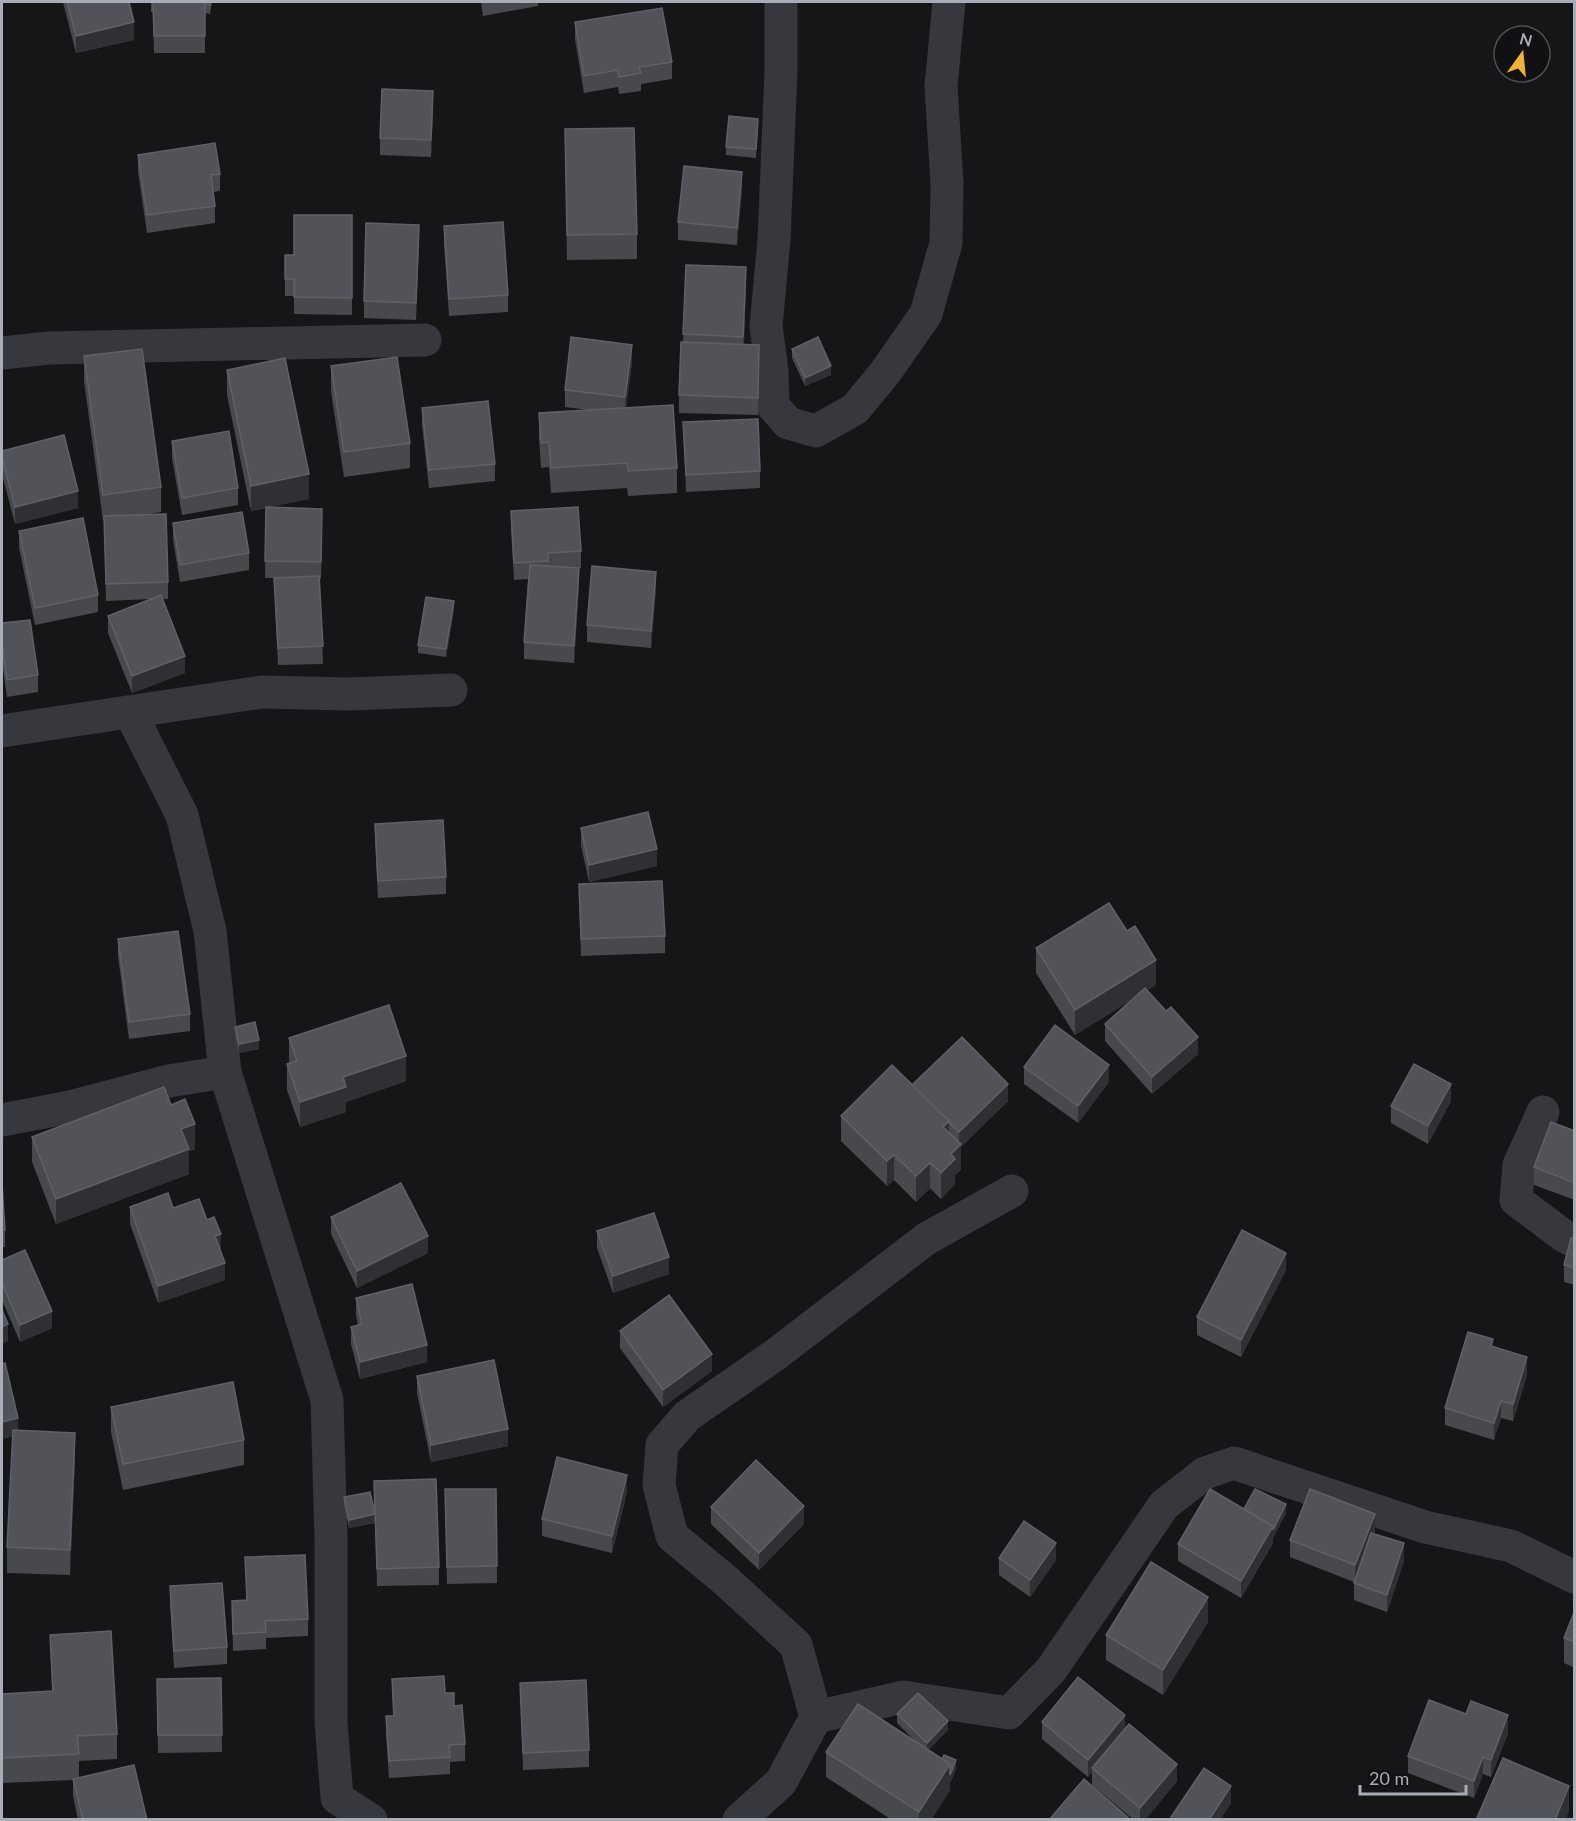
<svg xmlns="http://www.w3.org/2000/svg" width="1576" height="1821" viewBox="0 0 1576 1821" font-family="Lato,sans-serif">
  <rect width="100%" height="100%" fill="#161618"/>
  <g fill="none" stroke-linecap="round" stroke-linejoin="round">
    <g stroke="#37383d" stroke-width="33">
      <polyline points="781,2 781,71 774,240 766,326 772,371 773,406 788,423 816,431 855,409 884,374 926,314 946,243 947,184 941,86 949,2"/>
      <polyline points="2,353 49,348 425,340"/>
      <polyline points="130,712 182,815 210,931 225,1072"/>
      <polyline points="2,731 262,692 349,694 451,690"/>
      <polyline points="1543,1112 1519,1165 1516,1200 1564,1236 1574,1241"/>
      <polyline points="2,1120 70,1107 169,1081 225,1072 327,1400 331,1539 331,1722 337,1798 371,1820"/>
      <polyline points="816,1717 903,1697 1009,1713 1051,1670 1164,1505 1205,1473 1234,1463 1425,1527 1511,1546 1574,1577"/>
      <polyline points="739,1820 781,1782 816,1717 796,1645 725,1580 672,1536 659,1485 662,1445 687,1416 775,1355 926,1239 1012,1191"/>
    </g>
  </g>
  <g fill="#47494d">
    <polygon points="63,2 129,2 134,40 76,53"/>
    <polygon points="151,2 212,2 210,14 205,13 205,53 154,53 153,12 151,12"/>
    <polygon points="481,2 538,2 538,6 483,16"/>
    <polygon points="575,22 672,62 672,79 641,84 641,91 619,94 618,87 584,93 575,39"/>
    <polygon points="433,108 431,157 380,155 380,138"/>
    <polygon points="758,128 756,158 726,155 726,147"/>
    <polygon points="565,129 637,234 637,259 567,260"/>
    <polygon points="138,155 220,174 220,191 213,192 215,206 215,223 147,233 138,172"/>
    <polygon points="742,189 737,245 678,240 678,222"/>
    <polygon points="352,215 352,315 294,314 294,296 285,296 285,255 294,255"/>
    <polygon points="444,226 508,295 508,312 449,316 444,243"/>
    <polygon points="419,242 416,320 364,318 364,301"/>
    <polygon points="686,265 746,284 744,344 759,362 758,415 679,413 679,395 683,342"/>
    <polygon points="792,349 831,375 805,386 792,358"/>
    <polygon points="84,356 161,487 161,512 144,515 168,582 168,599 163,599 185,673 132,693 108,633 108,616 151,599 106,601 104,520 103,520 84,381"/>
    <polygon points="632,362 626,407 677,468 677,493 628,496 627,488 551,493 549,467 541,468 539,438 539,413 588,410 565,407 565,390"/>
    <polygon points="331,366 410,443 410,468 344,477 331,392"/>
    <polygon points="227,370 309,499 268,507 322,526 321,579 320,579 323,664 278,665 274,578 280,578 265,578 266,508 251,511 227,395"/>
    <polygon points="422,408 495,464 495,481 429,488 422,425"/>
    <polygon points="683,422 760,471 760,488 686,492"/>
    <polygon points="172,441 238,488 238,505 182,515 172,458"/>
    <polygon points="2,451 78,508 15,524 2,474"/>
    <polygon points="511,511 581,551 581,568 576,568 579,585 574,663 524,659 524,642 528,579 514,580 511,528"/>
    <polygon points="173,523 249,553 249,570 180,582 173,540"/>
    <polygon points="19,531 98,595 98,612 35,625 19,548"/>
    <polygon points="656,589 651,648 587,642 587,625"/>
    <polygon points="454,610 446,657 418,653 418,645"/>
    <polygon points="2,623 38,675 38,692 7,697 2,662"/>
    <polygon points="375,824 446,877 446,894 378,898 375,841"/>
    <polygon points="581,828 657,866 589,882 581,845"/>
    <polygon points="579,884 665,936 665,953 581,956"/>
    <polygon points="118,939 190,1014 190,1031 129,1039 118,956"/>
    <polygon points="1036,948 1156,985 1147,990 1166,1011 1198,1054 1152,1094 1105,1041 1105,1024 1133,999 1075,1035 1036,973"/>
    <polygon points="235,1027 259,1049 239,1053 235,1036"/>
    <polygon points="289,1038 406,1081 346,1102 346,1112 300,1127 287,1090 287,1064 289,1064"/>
    <polygon points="1024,1067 1109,1082 1078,1123 1024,1084"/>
    <polygon points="912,1085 1008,1101 961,1147 961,1169 955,1175 955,1184 941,1199 930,1188 916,1202 894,1180 887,1186 841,1141 841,1116"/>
    <polygon points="1451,1101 1428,1144 1391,1123 1391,1106"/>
    <polygon points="171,1105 195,1149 189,1151 189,1174 56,1224 32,1162 32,1137"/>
    <polygon points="1575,1131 1575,1200 1534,1185 1534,1167"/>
    <polygon points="2,1183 5,1230 5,1247 2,1247"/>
    <polygon points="130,1207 173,1208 207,1220 221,1251 225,1280 158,1303 130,1224"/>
    <polygon points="331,1217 428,1253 357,1288 331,1234"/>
    <polygon points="597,1231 669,1274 613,1293 597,1248"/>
    <polygon points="1575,1239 1575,1285 1564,1282 1564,1265"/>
    <polygon points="2,1260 52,1328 20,1342 2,1300"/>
    <polygon points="1286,1270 1241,1357 1197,1335 1197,1317"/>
    <polygon points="356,1298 427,1362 360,1379 351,1344 351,1327 358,1325 356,1315"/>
    <polygon points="620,1331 712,1371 663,1407 620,1348"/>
    <polygon points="1493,1347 1527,1375 1513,1421 1501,1418 1494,1440 1445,1425 1445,1408"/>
    <polygon points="2,1364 18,1430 75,1459 70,1575 7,1573 7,1547 13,1436 2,1439"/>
    <polygon points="417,1376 508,1446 431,1462 417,1393"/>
    <polygon points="111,1407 244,1440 244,1465 123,1490 111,1432"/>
    <polygon points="374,1481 439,1567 439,1585 377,1586 375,1515 375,1523 349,1528 344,1506 344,1497 375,1514"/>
    <polygon points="445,1489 496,1489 497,1583 447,1584"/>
    <polygon points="627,1492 612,1553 542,1536 542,1519"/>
    <polygon points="711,1507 804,1524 759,1570 711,1524"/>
    <polygon points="1244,1509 1286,1513 1273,1538 1273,1543 1241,1598 1178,1561 1178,1544"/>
    <polygon points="1375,1531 1374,1534 1404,1561 1387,1612 1354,1600 1354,1582 1290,1557 1290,1540"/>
    <polygon points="245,1557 308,1619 308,1636 266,1638 266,1649 233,1651 232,1601 247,1600"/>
    <polygon points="999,1558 1056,1560 1030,1597 999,1575"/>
    <polygon points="170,1586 227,1647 227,1664 174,1668 170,1603"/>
    <polygon points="1575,1610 1575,1668 1564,1663 1564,1638"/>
    <polygon points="1208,1622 1163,1695 1106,1660 1106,1635"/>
    <polygon points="50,1635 117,1734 117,1759 79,1761 79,1778 147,1820 78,1820 73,1796 73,1780 2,1783 2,1694 52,1691"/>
    <polygon points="221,1678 222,1752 158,1753 157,1679"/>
    <polygon points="392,1679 445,1693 454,1706 465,1744 465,1761 450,1762 450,1774 389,1778 386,1733 386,1716 393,1716"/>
    <polygon points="520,1683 589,1750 589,1767 523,1770"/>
    <polygon points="897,1714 948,1730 928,1750 956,1769 950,1783 950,1790 931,1820 892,1820 826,1777 826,1752 917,1743 897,1723"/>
    <polygon points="1466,1714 1508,1733 1491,1777 1483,1774 1474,1798 1408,1773 1408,1756"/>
    <polygon points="1042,1722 1125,1729 1177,1781 1145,1820 1134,1820 1092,1785 1092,1772 1088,1777 1042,1739"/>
  </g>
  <g fill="#2f3033">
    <polygon points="134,22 134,40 76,53 76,36"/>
    <polygon points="433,91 433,108 431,157 431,140"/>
    <polygon points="742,172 742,189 737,245 737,228"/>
    <polygon points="419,225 419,242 416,320 416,303"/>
    <polygon points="746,267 746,284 743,354 743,337"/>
    <polygon points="632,345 632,362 625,415 625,397"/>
    <polygon points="831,366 831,375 805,386 805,378"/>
    <polygon points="309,474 309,499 251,511 251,486"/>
    <polygon points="78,491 78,508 15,524 15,507"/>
    <polygon points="579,568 579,585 574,663 574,646"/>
    <polygon points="656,572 656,589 651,648 651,631"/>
    <polygon points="454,601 454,610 446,657 446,649"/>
    <polygon points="185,656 185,673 132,693 132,676"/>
    <polygon points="657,849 657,866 589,882 589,865"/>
    <polygon points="1156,960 1156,985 1075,1035 1075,1010"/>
    <polygon points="1198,1037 1198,1054 1152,1094 1152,1077"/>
    <polygon points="259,1040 259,1049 239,1053 239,1044"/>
    <polygon points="406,1056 406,1081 346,1102 346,1112 300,1127 300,1102 343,1077"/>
    <polygon points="1109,1065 1109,1082 1078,1123 1078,1106"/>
    <polygon points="1008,1084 1008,1101 961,1147 961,1169 955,1175 955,1184 941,1199 941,1173 951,1154 959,1146 959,1132"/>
    <polygon points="1451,1084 1451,1101 1428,1144 1428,1126"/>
    <polygon points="949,1121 949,1146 943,1127"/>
    <polygon points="195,1124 195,1149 189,1151 189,1174 56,1224 56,1199 181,1129"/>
    <polygon points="894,1155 894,1180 887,1186 887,1161"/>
    <polygon points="930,1163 930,1188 916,1202 916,1176"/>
    <polygon points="221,1234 221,1251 215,1253 215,1236"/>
    <polygon points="428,1236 428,1253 357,1288 357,1271"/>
    <polygon points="1286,1253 1286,1270 1241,1357 1241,1340"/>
    <polygon points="669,1257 669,1274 613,1293 613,1276"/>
    <polygon points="225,1263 225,1280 158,1303 158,1286"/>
    <polygon points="52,1311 52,1328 20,1342 20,1325"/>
    <polygon points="8,1324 8,1341 2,1344 2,1327"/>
    <polygon points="427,1345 427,1362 360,1379 360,1362"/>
    <polygon points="712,1354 712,1371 663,1407 663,1390"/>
    <polygon points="1527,1357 1527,1375 1513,1421 1513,1404"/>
    <polygon points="1501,1401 1501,1418 1494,1440 1494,1423"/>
    <polygon points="18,1418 18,1435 2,1439 2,1422"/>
    <polygon points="508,1429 508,1446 431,1462 431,1445"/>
    <polygon points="75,1433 75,1459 70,1575 70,1550"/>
    <polygon points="627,1475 627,1492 612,1553 612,1536"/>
    <polygon points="1286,1504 1286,1513 1273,1538 1273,1530"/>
    <polygon points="804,1506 804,1524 759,1570 759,1553"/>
    <polygon points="375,1514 375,1523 349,1528 349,1520"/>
    <polygon points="1375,1514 1375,1531 1355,1582 1355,1565"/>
    <polygon points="1273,1526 1273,1543 1241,1598 1241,1581"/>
    <polygon points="1056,1543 1056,1560 1030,1597 1030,1580"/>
    <polygon points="1404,1543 1404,1561 1387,1612 1387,1595"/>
    <polygon points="1208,1597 1208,1622 1163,1695 1163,1670"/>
    <polygon points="1125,1715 1125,1732 1092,1768 1092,1772 1088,1777 1088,1760"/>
    <polygon points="1508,1715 1508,1733 1491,1777 1491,1760"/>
    <polygon points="948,1721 948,1730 927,1752 927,1743"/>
    <polygon points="1483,1757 1483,1774 1474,1798 1474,1781"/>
    <polygon points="956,1760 956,1769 950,1783 950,1790 931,1820 919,1820 919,1812 950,1764"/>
    <polygon points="1177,1764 1177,1781 1145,1820 1140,1820 1140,1808"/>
    <polygon points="1231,1786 1231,1804 1220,1820 1209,1820"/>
    <polygon points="1569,1786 1569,1812 1566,1820 1555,1820"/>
  </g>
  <g fill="#525359" stroke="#5f6168" stroke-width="1.5">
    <polygon points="67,2 129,2 134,22 76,36"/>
    <polygon points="153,2 205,2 205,36 154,36"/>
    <polygon points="205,2 210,2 210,5 205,4"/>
    <polygon points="662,8 672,62 639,67 641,73 619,77 618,70 584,76 575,22"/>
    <polygon points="382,89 433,91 431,140 380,138"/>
    <polygon points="729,116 758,119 756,149 726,147"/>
    <polygon points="634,128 637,234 567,235 565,129"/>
    <polygon points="215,143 220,174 211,175 215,206 147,215 138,155"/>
    <polygon points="684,166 742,172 737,228 678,222"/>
    <polygon points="294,215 352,215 352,298 294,297 294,279 285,279 285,255 294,255"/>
    <polygon points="503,222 508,295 449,299 444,226"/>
    <polygon points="366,223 419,225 416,303 364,301"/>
    <polygon points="686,265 746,267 743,337 683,334"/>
    <polygon points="571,337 632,345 625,397 565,390"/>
    <polygon points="818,337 831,366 805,378 792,349"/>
    <polygon points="681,342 759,345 758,398 679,395"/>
    <polygon points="142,349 161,487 103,495 84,356"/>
    <polygon points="397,357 410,443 344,452 331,366"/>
    <polygon points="285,358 309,474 251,486 227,370"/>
    <polygon points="488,401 495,464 429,470 422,408"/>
    <polygon points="673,405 677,468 628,471 627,463 551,468 549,442 541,443 539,413"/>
    <polygon points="758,419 760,471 686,475 683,422"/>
    <polygon points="229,431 238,488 182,498 172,441"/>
    <polygon points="64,435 78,491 15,507 2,457 2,451"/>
    <polygon points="266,507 322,509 321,562 265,561"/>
    <polygon points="578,507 581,551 548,553 548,561 514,563 511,511"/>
    <polygon points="242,512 249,553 180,565 173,523"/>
    <polygon points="166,514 168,582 106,584 104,516"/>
    <polygon points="83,518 98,595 35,608 19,531"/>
    <polygon points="530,565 579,568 574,646 524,642"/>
    <polygon points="592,566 656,572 651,631 587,625"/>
    <polygon points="319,576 323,646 278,648 274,578"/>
    <polygon points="161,595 185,656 132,676 108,616"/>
    <polygon points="426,597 454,601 446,649 418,645"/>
    <polygon points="30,620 38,675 7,680 2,644 2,623"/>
    <polygon points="648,812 657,849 589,865 581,828"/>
    <polygon points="443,820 446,877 378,881 375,824"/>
    <polygon points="662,881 665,936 581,939 579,884"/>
    <polygon points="1109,903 1127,931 1135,926 1156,960 1075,1010 1036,948"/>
    <polygon points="178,931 190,1014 129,1022 118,939"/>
    <polygon points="1145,988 1166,1011 1171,1007 1198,1037 1152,1077 1105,1024"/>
    <polygon points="389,1005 406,1056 343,1077 346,1087 300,1102 287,1064 297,1061 289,1038"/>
    <polygon points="255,1022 259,1040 239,1044 235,1027"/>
    <polygon points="1055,1025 1109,1065 1078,1106 1024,1067"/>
    <polygon points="962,1037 1008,1084 959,1132 948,1122 949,1121 912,1085"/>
    <polygon points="1414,1064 1451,1084 1428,1126 1391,1106"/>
    <polygon points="892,1065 949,1121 943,1127 961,1144 951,1154 955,1159 941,1173 930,1163 916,1176 894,1155 887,1161 841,1116"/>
    <polygon points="164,1087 171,1105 185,1099 195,1124 181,1129 189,1149 56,1199 32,1137"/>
    <polygon points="1551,1122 1575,1131 1575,1183 1534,1167"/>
    <polygon points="2,1183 5,1230 2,1230"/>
    <polygon points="401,1183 428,1236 357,1271 331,1217"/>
    <polygon points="168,1193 173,1208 199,1199 207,1220 214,1217 221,1234 215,1236 225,1263 158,1286 130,1207"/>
    <polygon points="654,1213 669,1257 613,1276 597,1231"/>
    <polygon points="1242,1230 1286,1253 1241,1340 1197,1317"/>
    <polygon points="1571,1238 1575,1239 1575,1268 1564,1265"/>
    <polygon points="25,1250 52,1311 20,1325 2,1283 2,1260"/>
    <polygon points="412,1284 427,1345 360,1362 351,1327 362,1324 356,1298"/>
    <polygon points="669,1295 712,1354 663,1390 620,1331"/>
    <polygon points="2,1310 8,1324 2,1327"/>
    <polygon points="1468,1332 1493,1339 1491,1346 1527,1357 1513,1404 1501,1401 1494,1423 1445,1408"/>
    <polygon points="494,1360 508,1429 431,1445 417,1376"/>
    <polygon points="5,1363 18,1418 2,1422 2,1364"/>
    <polygon points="233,1382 244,1440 123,1464 111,1407"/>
    <polygon points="13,1430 75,1433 70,1550 7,1547"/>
    <polygon points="557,1457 627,1475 612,1536 542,1519"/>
    <polygon points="756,1460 804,1506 759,1553 711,1507"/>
    <polygon points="436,1479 439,1567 377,1569 374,1481"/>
    <polygon points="445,1489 496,1489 497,1566 447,1567"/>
    <polygon points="1210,1489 1273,1526 1241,1581 1178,1544"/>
    <polygon points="1255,1489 1286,1504 1273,1530 1273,1526 1244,1509"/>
    <polygon points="1310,1489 1375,1514 1355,1565 1290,1540"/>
    <polygon points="370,1492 375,1514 349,1520 344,1497"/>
    <polygon points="1024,1521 1056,1543 1030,1580 999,1558"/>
    <polygon points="1371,1533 1404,1543 1387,1595 1354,1583"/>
    <polygon points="305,1555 308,1619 265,1621 266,1632 233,1634 232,1601 247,1600 245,1557"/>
    <polygon points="1151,1562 1208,1597 1163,1670 1106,1635"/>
    <polygon points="222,1583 227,1647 174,1651 170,1586"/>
    <polygon points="1575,1610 1575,1642 1564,1638"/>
    <polygon points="111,1631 117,1734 77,1736 79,1754 2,1758 2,1694 53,1691 50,1635"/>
    <polygon points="444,1676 445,1693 454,1693 454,1706 462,1705 465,1744 449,1745 450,1757 389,1761 386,1716 394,1716 392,1679"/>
    <polygon points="1078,1677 1125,1715 1088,1760 1042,1722"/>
    <polygon points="221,1678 222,1735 158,1735 157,1679"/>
    <polygon points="586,1680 589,1750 523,1753 520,1683"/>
    <polygon points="918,1693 948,1721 927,1743 897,1714"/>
    <polygon points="1429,1700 1466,1714 1471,1701 1508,1715 1491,1760 1483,1757 1474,1781 1408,1756"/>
    <polygon points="858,1704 950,1764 919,1812 826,1752"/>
    <polygon points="1129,1724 1177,1764 1140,1808 1092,1768"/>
    <polygon points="944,1755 956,1760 950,1775 950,1764 942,1759"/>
    <polygon points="1503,1758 1569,1786 1555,1820 1476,1820"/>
    <polygon points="134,1765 147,1820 83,1820 73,1779"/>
    <polygon points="1204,1768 1231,1786 1209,1820 1175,1820 1171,1817"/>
    <polygon points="1084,1779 1131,1820 1049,1820"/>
  </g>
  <rect width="1576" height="1821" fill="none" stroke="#a8adb8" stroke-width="6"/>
  <g transform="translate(1522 54) rotate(15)"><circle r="28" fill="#111113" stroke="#4d4f55" stroke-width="1.5"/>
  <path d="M0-4.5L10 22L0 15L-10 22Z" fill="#f2b134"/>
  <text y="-9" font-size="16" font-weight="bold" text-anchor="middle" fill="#a8adb8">N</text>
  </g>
  <path d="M1360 1785v9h106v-9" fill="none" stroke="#a8adb8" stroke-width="3"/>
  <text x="1369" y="1785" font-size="18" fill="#a8adb8" stroke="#111113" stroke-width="4.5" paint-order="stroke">20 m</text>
</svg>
